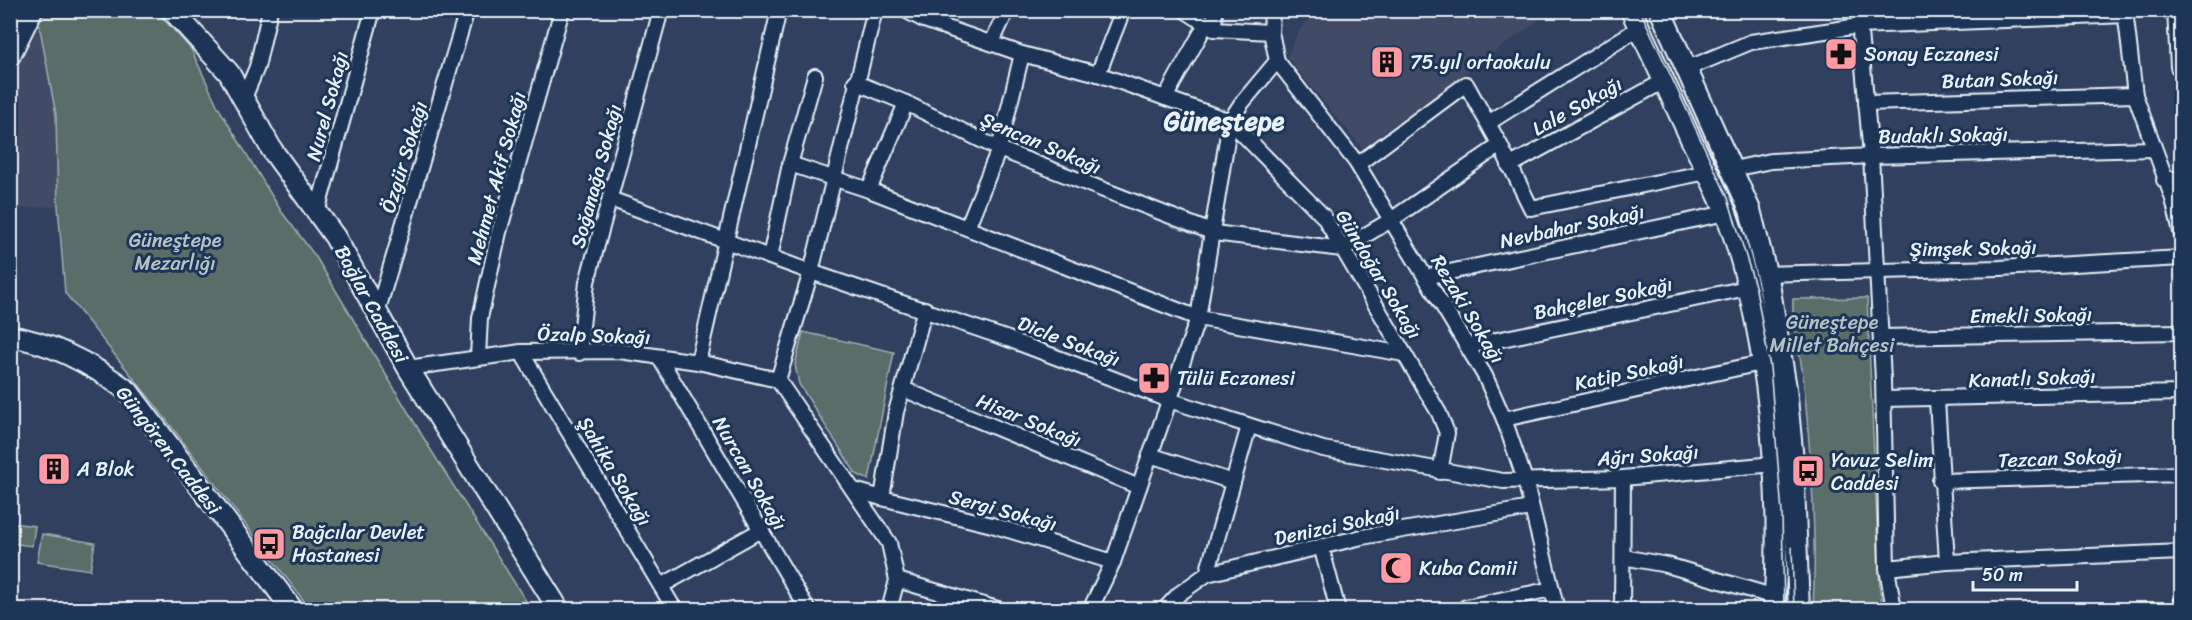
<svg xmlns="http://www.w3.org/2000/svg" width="2192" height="620" viewBox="0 0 2192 620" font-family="Sriracha,sans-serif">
  <rect width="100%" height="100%" fill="#31405e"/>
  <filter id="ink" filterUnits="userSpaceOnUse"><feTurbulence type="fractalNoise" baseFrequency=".0167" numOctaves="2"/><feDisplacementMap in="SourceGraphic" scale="12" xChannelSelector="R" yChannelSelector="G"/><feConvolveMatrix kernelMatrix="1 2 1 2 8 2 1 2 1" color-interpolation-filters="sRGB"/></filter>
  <g filter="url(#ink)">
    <g fill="#424b66">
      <polygon points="1316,11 1316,10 1551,11 1362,148 1287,57 1297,34"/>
      <polygon points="39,23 56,115 58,206 11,209 11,70"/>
    </g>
    <g fill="#5a6d68" stroke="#a1afb0" stroke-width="1.5">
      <polygon points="44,10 156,11 191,49 218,107 281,211 316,257 429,447 531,609 310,609 155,405 65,293 58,206 56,115 39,23"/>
      <path d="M1867,298L1880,592L1884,609H1813C1817,535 1811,459 1804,385C1802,357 1791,327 1793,299Z"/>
      <polygon points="803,332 894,352 869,480 856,474 799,384 795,365"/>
      <polygon points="12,523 35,526 32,546 11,543"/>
      <polygon points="42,534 95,543 90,570 37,562"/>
    </g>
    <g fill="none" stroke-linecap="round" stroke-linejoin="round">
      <defs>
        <g id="street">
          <polyline points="905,10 924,20 1022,54 1098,74 1230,121 1324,217 1439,413 1447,433 1440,472"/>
          <polyline points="1184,10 1214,29 1271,32"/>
          <polyline points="1272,10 1271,32 1277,61 1356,162 1485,376 1504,419 1525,480 1557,610"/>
          <polyline points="1858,10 1871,156 1883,380 1887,568 1894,610"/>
          <polyline points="2125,10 2135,95 2173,199 2182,236"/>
          <polyline points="2175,10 2178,67 2182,67"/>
          <polyline points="1214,29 1215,10"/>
          <polyline points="992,42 1007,10"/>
          <polyline points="1686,69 1751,42 1859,26 2126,15"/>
          <polyline points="1098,74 1123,10"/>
          <polyline points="855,82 906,103 999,149 1214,233 1342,249 1391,220 1500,145"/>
          <polyline points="244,98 257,67 270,10"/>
          <polyline points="1165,98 1205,26"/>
          <polyline points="1866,103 2135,95"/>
          <polyline points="1488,123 1639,28"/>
          <polyline points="790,164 869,190 1198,318 1404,354"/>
          <polyline points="1358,164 1466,84 1500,145 1531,208 1707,172"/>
          <polyline points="1509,166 1664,81"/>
          <polyline points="1733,169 1771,161 1871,156 2154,149"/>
          <polyline points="2164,180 2182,178"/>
          <polyline points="869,190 906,103"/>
          <polyline points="610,199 811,272 1008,339 1169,400 1323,449 1503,481 1623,478 1774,464"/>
          <polyline points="317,212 373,10"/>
          <polyline points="967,228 999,149 1022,54"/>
          <polyline points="770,257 790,164 815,76"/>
          <polyline points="1766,274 2000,268 2182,258"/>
          <polyline points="1426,277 1726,213"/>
          <polyline points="377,313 467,10"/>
          <polyline points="1881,337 2182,332"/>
          <polyline points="1468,346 1747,288"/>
          <polyline points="521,352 675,610"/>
          <polyline points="579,353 587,282 661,10"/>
          <polyline points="478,357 480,318 499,232 562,10"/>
          <polyline points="659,357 808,610"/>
          <polyline points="698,362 779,10"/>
          <polyline points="408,368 521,352 619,351 698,362 778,380"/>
          <polyline points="778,380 811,272 875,10"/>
          <polyline points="778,380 889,543 897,580 889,610"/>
          <polyline points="903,389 1139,487"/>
          <polyline points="1884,399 2182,393"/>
          <polyline points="1937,400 1947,562"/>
          <polyline points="1504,419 1761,363"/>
          <polyline points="1150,455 1233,482"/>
          <polyline points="1940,481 2182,474"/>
          <polyline points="854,490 882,498 896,412 925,309"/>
          <polyline points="882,498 992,525 1113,562"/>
          <polyline points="1321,546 1338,610"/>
          <polyline points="1623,557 1667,565 1775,597"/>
          <polyline points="1887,568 1947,562 2182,552"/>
          <polyline points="1207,574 1249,426"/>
          <polyline points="897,580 1001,610"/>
          <polyline points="661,586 761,530"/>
          <polyline points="1466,607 1552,589"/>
          <polyline points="1090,610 1113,562 1198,318 1230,121 1241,104 1277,61"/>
          <polyline points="1164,610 1179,594 1207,574 1362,537 1531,508"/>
          <polyline points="1622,610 1623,478"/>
          <polyline points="2179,610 2182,601"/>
        </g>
        <g id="secondary">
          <polyline points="172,10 229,73 272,150 335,237 408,368 559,610"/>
          <path d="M1631,10C1651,53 1671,96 1691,139C1703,163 1716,188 1726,213C1768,328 1783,488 1774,610"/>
          <polyline points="1660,10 1750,210 1769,284 1786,388 1793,461 1799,610"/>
          <polyline points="10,55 32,10"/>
          <path d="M10,336C53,343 93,365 128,391L293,610"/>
        </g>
      </defs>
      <use href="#street" stroke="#e8f1f8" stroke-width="18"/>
      <use href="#secondary" stroke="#e8f1f8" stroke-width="24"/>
      <use href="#street" stroke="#1d3557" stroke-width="14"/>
      <use href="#secondary" stroke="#1d3557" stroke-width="20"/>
      <g stroke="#e8f1f8" stroke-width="1.5">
        <polyline points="1640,10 1728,198 1756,289 1770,367 1782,513 1784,610"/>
        <polyline points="1792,547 1794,610"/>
      </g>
    </g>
  </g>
  <defs>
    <symbol id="pharmacy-square" viewBox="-11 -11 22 22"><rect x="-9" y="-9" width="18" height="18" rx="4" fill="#ff9aa2" stroke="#1d3557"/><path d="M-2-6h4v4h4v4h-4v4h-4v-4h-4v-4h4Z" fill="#111"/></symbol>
    <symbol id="building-square" viewBox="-11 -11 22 22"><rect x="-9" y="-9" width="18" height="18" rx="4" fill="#ff9aa2" stroke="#1d3557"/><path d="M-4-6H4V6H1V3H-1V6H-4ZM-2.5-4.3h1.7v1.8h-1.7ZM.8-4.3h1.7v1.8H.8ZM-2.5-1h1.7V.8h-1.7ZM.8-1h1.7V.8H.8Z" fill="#111"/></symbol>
    <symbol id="bus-square" viewBox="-11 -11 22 22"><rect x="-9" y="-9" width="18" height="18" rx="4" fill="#ff9aa2" stroke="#1d3557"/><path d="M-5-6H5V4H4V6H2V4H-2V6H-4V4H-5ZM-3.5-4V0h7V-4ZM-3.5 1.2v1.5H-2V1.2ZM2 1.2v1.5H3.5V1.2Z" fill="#111"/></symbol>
    <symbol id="mosque-square" viewBox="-11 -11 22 22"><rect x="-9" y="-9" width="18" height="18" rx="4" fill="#ff9aa2" stroke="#1d3557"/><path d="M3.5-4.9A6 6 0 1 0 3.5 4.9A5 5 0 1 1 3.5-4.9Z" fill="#111"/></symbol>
  </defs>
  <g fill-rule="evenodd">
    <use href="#pharmacy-square" x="1822" y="35" width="38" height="38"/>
    <use href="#building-square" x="1368" y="43" width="38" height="38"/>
    <use href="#pharmacy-square" x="1135" y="359" width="38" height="38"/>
    <use href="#building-square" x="35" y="450" width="38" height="38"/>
    <use href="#bus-square" x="1789" y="452" width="38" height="38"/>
    <use href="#bus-square" x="250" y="525" width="38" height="38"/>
    <use href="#mosque-square" x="1377" y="549" width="38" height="38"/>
  </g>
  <g text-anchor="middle" stroke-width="6" stroke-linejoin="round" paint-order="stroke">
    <g font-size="20" fill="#e8f1f8" stroke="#1d3557" text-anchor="start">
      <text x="1864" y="61">Sonay Eczanesi</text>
      <text x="1410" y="69">75.yıl ortaokulu</text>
      <text x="1177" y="385">Tülü Eczanesi</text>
      <text x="1831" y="467">Yavuz Selim<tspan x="1831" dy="23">Caddesi</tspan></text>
      <text x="77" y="476">A Blok</text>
      <text x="292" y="539">Bağcılar Devlet<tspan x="292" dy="23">Hastanesi</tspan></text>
      <text x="1419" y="575">Kuba Camii</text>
    </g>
    <g font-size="20" fill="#e8f1f8" stroke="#1d3557">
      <text transform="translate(2000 79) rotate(-2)" y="7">Butan Sokağı</text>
      <text transform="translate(327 106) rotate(-75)" y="7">Nurel Sokağı</text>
      <text transform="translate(1577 106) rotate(-29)" y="7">Lale Sokağı</text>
      <text transform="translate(1943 135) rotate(-1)" y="7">Budaklı Sokağı</text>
      <text transform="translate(1041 143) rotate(23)" y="7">Şencan Sokağı</text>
      <text transform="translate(404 157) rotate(-73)" y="7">Özgür Sokağı</text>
      <text transform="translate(596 176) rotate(-75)" y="7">Soğanağa Sokağı</text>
      <text transform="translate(496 178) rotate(-75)" y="7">Mehmet Akif Sokağı</text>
      <text transform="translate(1572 226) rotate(-12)" y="7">Nevbahar Sokağı</text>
      <text transform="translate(1973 248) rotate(-1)" y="7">Şimşek Sokağı</text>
      <text transform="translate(1379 274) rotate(59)" y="7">Gündoğar Sokağı</text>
      <text transform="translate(1603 298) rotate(-12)" y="7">Bahçeler Sokağı</text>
      <text transform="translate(372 304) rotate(61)" y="7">Bağlar Caddesi</text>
      <text transform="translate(1468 309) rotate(59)" y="7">Rezaki Sokağı</text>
      <text transform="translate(2031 315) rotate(-1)" y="7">Emekli Sokağı</text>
      <text transform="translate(594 335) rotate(2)" y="7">Özalp Sokağı</text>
      <text transform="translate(1069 341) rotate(21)" y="7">Dicle Sokağı</text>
      <text transform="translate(1629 372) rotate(-12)" y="7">Katip Sokağı</text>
      <text transform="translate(2032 378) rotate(-2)" y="7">Kanatlı Sokağı</text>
      <text transform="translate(1029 420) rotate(22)" y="7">Hisar Sokağı</text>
      <text transform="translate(169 450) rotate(52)" y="7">Güngören Caddesi</text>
      <text transform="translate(1648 455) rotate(-4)" y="7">Ağrı Sokağı</text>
      <text transform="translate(2060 458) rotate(-2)" y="7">Tezcan Sokağı</text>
      <text transform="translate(615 471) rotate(59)" y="7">Şahika Sokağı</text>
      <text transform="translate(750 473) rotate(60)" y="7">Nurcan Sokağı</text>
      <text transform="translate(1003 510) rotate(15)" y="7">Sergi Sokağı</text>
      <text transform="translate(1337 525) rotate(-12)" y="7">Denizci Sokağı</text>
    </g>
    <g font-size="20" fill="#b6c3c6" stroke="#1d3557">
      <text x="175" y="247">Güneştepe<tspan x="175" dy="23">Mezarlığı</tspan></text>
      <text x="1832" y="329">Güneştepe<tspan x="1832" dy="23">Millet Bahçesi</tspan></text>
    </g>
    <g font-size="26" font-weight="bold" fill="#e8f1f8" stroke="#1d3557">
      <text x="1224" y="130">Güneştepe</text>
    </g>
  </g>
  <rect width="2192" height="620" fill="none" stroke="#1d3557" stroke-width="36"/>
  <rect x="18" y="18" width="2156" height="584" fill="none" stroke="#e8f1f8" stroke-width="2" filter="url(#ink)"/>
  <path d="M1973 581v9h104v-9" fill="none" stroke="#e8f1f8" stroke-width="3"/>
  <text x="1982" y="581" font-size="18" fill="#e8f1f8" stroke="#1d3557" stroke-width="4.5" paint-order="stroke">50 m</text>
</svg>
